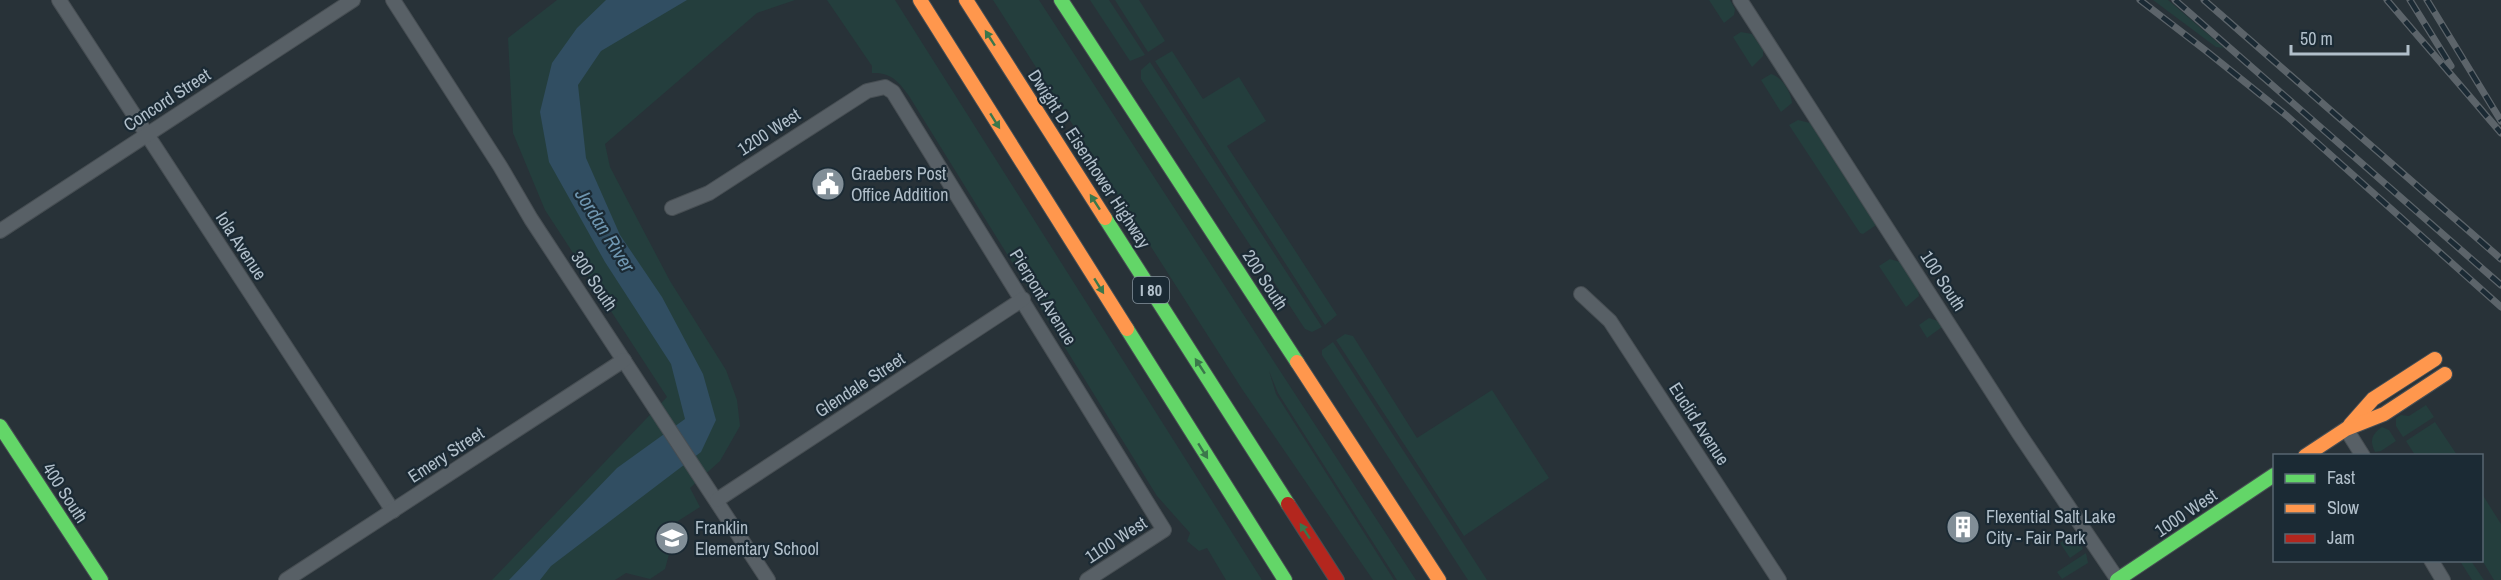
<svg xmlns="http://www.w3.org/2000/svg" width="2501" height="580" viewBox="0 0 2501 580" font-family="'Archivo Narrow',sans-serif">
  <rect width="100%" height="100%" fill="#283238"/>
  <g fill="#243e3d">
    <polygon points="557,0 795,0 757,13 605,144 610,167 670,281 726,370 737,400 740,426 720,461 690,488 700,507 678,521 665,569 650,579 626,573 615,580 492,580 667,397 545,210 513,133 508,38"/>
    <path d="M827,0H895L1262,580H1226L1207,548L1199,551L1187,541L1190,533L1157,496L909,96C899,82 891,72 872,73V66Z"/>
    <polygon points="993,0 1039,0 1416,580 1397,580 1278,393 1269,371 1276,394 1394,580 1373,580 1242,389"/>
    <polygon points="1090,0 1109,0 1145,55 1130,61"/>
    <polygon points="1115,0 1139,0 1165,41 1148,52"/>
    <polygon points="1709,0 1730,0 1735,9 1734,15 1724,23"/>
    <polygon points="2153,0 2168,0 2224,48 2216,47"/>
    <polygon points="1741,32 1752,34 1763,50 1763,56 1752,67 1733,37"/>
    <polygon points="1172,51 1203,99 1239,77 1266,121 1227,146 1337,315 1325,325 1155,61"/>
    <polygon points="1150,62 1322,327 1312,332 1305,329 1141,79 1141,70"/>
    <path d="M1771,74C1782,77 1791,92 1792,103L1781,112L1761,80Z"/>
    <polygon points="1798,120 1810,123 1876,225 1863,234 1860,233 1789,125"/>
    <polygon points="1890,259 1900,262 1918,290 1919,296 1906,307 1879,266"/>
    <polygon points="1929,318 1938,321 1942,327 1927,338 1919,325"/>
    <polygon points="1345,334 1353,336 1417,438 1492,390 1549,478 1464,536 1336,340"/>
    <polygon points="1333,342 1487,580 1468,580 1322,355 1322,350"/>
    <polygon points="2426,405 2434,417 2403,437 2396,426 2396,418 2401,415 2409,416"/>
    <polygon points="2435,422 2457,455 2415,455 2406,441"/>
    <path d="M2382,427L2389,430L2396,441L2381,451L2375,452C2369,440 2372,434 2382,427Z"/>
    <polygon points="2482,494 2501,524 2501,580 2494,580 2482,560"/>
    <polygon points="2074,534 2083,549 2070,558 2060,543"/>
    <polygon points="2086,553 2088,563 2062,579 2057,572"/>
    <polygon points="2460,561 2471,561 2484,580 2472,580"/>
  </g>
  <polygon fill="#314e62" points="606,0 687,0 601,51 578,85 586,158 620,235 662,297 703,374 716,420 701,452 551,566 540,580 509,580 617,468 685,419 671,364 605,262 549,162 540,112 552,63 577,28"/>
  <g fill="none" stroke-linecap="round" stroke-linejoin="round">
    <defs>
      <g id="street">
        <polyline points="59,0 393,511"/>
        <polyline points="393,0 500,166 531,219 768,580"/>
        <polyline points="1740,0 2018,432 2118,580"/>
        <polyline points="672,208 709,193 867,91 885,87 893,92 1164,530 1087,580"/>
        <polyline points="0,231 353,0"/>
        <polyline points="1581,294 1610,321 1779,580"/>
        <polyline points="2346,429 2363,456"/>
        <polyline points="717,500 1023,299"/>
        <polyline points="2431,560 2443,580"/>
        <polyline points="286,580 624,360"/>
      </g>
      <g id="fast">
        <polyline points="1061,0 1297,362"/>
        <polyline points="1105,218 1288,504"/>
        <polyline points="1127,329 1285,580"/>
        <polyline points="0,426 101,580"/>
        <polyline points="2117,580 2274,475"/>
      </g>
      <g id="slow">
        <polyline points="920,0 1127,329"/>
        <polyline points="966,0 1105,218"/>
        <polyline points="1297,362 1439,580"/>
        <polyline points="2350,425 2373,399 2435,359"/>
        <polyline points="2305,456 2346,429 2384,414 2445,374"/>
      </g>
      <polyline id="jam" points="1288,504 1337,580"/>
    </defs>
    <use href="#street" stroke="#474e53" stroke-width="16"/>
    <use href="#fast" stroke="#474e53" stroke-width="16"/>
    <use href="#slow" stroke="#474e53" stroke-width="16"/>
    <use href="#jam" stroke="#474e53" stroke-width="16"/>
    <use href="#street" stroke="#586066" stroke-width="14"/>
    <use href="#fast" stroke="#63d668" stroke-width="14"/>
    <use href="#slow" stroke="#ff974d" stroke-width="14"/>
    <use href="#jam" stroke="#b3261e" stroke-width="14"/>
    <defs>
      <g id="rail">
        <polyline points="2140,0 2205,50 2287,116 2501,307"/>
        <polyline points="2175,0 2501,285"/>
        <polyline points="2204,0 2501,259"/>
        <polyline points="2387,0 2501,133"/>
        <polyline points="2410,0 2451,66"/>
        <polyline points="2427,0 2501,121"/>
      </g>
    </defs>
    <use href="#rail" stroke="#5c646a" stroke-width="7"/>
    <use href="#rail" stroke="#1b2a34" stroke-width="4.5" stroke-dasharray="14" stroke-linecap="butt"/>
  </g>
  <defs><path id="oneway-solid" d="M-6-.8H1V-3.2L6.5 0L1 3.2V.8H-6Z" transform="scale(1.5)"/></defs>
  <g fill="#3b774b">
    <use href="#oneway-solid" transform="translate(990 38) rotate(-123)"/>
    <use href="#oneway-solid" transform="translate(995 121) rotate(58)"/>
    <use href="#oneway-solid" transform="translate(1095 202) rotate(-123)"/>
    <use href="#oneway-solid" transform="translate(1099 286) rotate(58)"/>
    <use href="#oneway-solid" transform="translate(1200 366) rotate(-123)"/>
    <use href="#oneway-solid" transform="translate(1203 451) rotate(58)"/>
    <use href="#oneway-solid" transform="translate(1305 531) rotate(-123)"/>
  </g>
  <defs>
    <symbol id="civic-disc" viewBox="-11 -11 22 22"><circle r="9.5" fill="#818e97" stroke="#1b2a34"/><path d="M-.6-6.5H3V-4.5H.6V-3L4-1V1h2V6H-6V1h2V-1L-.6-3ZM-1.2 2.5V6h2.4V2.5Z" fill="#fff"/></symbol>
    <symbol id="building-disc" viewBox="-11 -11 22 22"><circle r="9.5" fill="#818e97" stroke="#1b2a34"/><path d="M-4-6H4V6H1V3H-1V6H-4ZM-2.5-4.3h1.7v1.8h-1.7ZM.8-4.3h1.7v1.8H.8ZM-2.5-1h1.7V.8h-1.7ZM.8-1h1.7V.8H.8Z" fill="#fff"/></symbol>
    <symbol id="school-disc" viewBox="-11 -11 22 22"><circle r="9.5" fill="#818e97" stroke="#1b2a34"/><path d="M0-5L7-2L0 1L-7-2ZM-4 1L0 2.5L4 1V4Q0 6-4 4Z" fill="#fff"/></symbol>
  </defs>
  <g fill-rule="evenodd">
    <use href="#civic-disc" x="809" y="165" width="38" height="38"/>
    <use href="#building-disc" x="1944" y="508" width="38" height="38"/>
    <use href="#school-disc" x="653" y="519" width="38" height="38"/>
  </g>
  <g text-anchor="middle" stroke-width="4.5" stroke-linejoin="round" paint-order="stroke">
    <rect fill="#1b2a34" stroke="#84929d" stroke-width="1.5" x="1133" y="277" width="36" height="26" rx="4.5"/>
    <g font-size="16" font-weight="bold" fill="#b1bfca">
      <text x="1151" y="296">I 80</text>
    </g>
    <g font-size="18" fill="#b1bfca" stroke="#1b2a34">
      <text transform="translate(167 100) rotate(-33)" y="6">Concord Street</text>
      <text transform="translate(769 132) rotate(-33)" y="6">1200 West</text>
      <text transform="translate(1089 159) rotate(57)" y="6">Dwight D. Eisenhower Highway</text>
      <text transform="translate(241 246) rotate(57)" y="6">Iola Avenue</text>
      <text transform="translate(1265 280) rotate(57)" y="6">200 South</text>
      <text transform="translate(594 281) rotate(56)" y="6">300 South</text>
      <text transform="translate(1943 281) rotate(57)" y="6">100 South</text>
      <text transform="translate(1043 297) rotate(58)" y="6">Pierpont Avenue</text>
      <text transform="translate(860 385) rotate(-33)" y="6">Glendale Street</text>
      <text transform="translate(1699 424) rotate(57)" y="6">Euclid Avenue</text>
      <text transform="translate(446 455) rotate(-33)" y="6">Emery Street</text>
      <text transform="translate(65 493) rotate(57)" y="6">400 South</text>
      <text transform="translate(2186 513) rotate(-34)" y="6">1000 West</text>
      <text transform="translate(1116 540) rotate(-33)" y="6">1100 West</text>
    </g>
    <g font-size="18" fill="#b1bfca" stroke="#1b2a34" text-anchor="start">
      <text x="851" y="180">Graebers Post<tspan x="851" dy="21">Office Addition</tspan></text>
      <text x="1986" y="523">Flexential Salt Lake<tspan x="1986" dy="21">City - Fair Park</tspan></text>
      <text x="695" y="534">Franklin<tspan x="695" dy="21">Elementary School</tspan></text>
    </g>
    <g font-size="20" font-style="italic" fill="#6f96b0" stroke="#1b2a34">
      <text transform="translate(605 230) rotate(58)" y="7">Jordan River</text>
    </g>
  </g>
  <rect x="2273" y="454" width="210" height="108" fill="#1b2a34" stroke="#576670" stroke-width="1.5"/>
  <rect x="2285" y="474" width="30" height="9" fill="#63d668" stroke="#576670" stroke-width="1.5"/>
  <text x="2327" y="484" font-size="18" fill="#b1bfca">Fast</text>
  <rect x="2285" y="504" width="30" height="9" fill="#ff974d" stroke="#576670" stroke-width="1.5"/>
  <text x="2327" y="514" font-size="18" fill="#b1bfca">Slow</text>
  <rect x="2285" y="534" width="30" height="9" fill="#b3261e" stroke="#576670" stroke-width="1.5"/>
  <text x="2327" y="544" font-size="18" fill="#b1bfca">Jam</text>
  <path d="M2291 45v9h117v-9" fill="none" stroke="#b1bfca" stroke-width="3"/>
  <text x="2300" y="45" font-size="18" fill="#b1bfca" stroke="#1b2a34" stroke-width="4.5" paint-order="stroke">50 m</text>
</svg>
